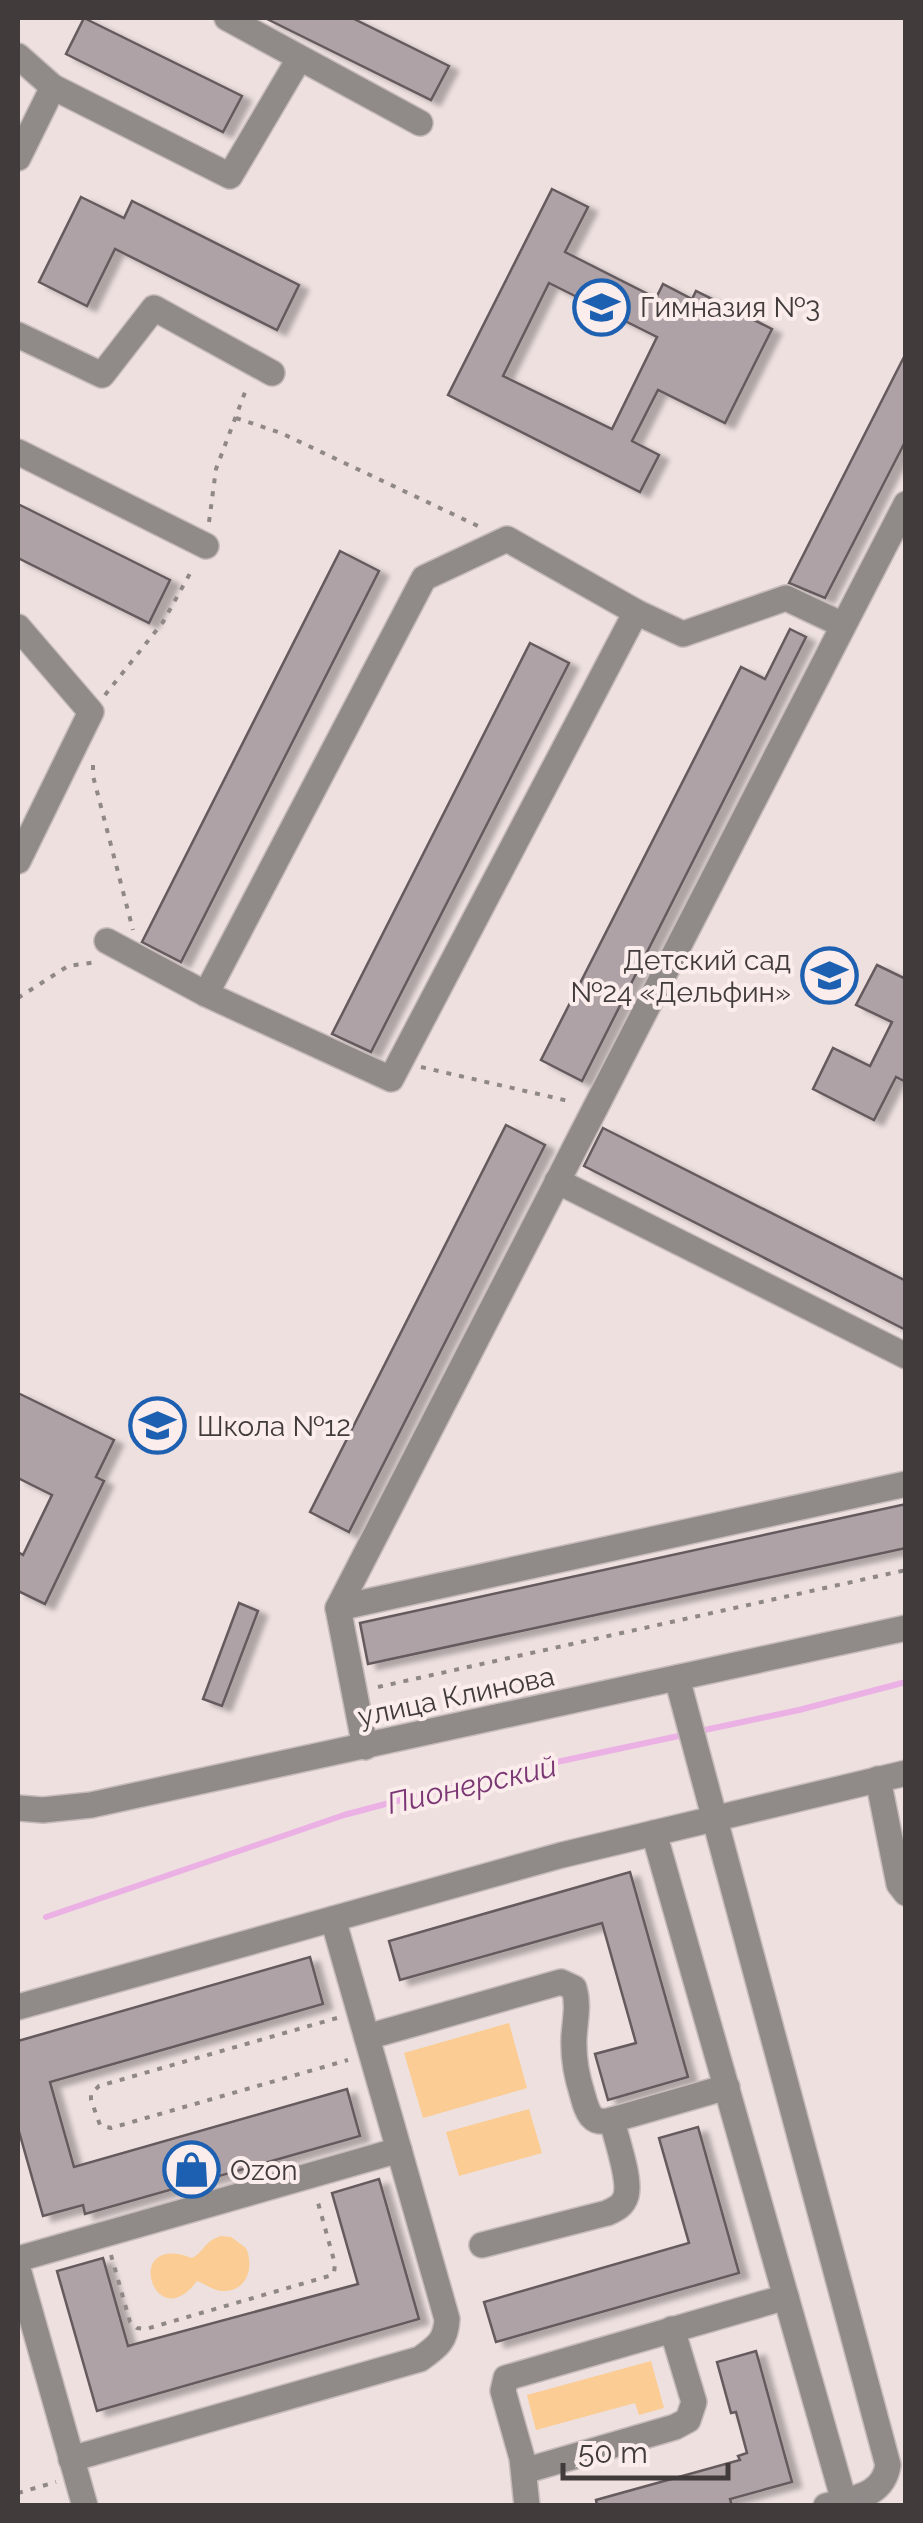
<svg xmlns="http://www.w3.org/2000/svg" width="923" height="2523" viewBox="0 0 923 2523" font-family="Raleway,sans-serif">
  <defs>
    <filter id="shadow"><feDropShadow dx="9" dy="5" stdDeviation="2.5" flood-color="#0004"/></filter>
  </defs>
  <rect width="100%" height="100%" fill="#ede0df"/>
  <g fill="#fbcc93">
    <polygon points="509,2023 527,2088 423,2118 404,2053"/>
    <polygon points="529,2109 542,2153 459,2176 446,2132"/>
    <path d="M221,2236L231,2237L246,2248C255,2268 246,2293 221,2291C213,2290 205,2284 197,2281C154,2339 121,2231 192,2258C204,2252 204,2241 221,2236Z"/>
    <polygon points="651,2361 664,2408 639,2415 635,2403 536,2430 527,2395"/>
  </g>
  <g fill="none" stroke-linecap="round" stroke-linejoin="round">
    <g stroke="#ecb1e4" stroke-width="6">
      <polyline points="700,1731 799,1710 906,1682"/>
      <polyline points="46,1917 344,1815 491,1776 688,1734"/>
    </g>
  </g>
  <g fill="#aea2a6" stroke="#655a5d" stroke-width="2.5" fill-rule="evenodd" filter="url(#shadow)">
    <polygon points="84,18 242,96 223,132 66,54"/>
    <polygon points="265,18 352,18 449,66 431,100"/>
    <path d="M552,189L588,207L565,252L656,298L663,284L692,299L696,291L772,329L725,423L658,390L632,441L659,455L640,492L448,395ZM549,283L657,337L612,429L503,376Z"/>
    <polygon points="81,197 124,218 132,201 299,285 277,330 115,249 87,306 39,282"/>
    <polygon points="906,353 906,440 825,598 789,583"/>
    <polygon points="18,504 170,580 149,623 18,558"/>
    <polygon points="340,551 379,571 181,962 142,942"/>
    <polygon points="790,629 806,637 582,1081 541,1060 741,667 765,679"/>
    <polygon points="530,643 569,663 371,1052 332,1034"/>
    <polygon points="877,965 906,979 906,1082 896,1077 874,1120 813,1089 833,1048 870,1066 892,1022 856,1005"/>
    <polygon points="506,1125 545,1145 349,1532 310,1512"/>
    <polygon points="603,1128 906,1281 906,1330 584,1166"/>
    <polygon points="18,1393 114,1440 96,1477 104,1481 45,1604 18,1591 18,1552 23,1555 52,1495 18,1478"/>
    <polygon points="906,1504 906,1548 368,1664 360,1623"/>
    <polygon points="239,1603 258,1611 222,1706 203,1699"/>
    <polygon points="630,1872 688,2077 608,2100 595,2054 636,2043 602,1923 400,1980 389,1941"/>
    <polygon points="310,1957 323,2004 50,2082 74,2167 347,2089 360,2136 85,2214 83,2205 43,2216 18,2128 18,2041"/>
    <polygon points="698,2127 739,2273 496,2342 484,2302 689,2243 659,2138"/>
    <polygon points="379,2179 419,2319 97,2411 57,2271 103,2258 128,2346 358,2284 332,2193"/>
    <polygon points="756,2351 792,2482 730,2499 732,2506 597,2506 596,2500 740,2460 738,2456 747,2453 736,2412 731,2413 717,2362"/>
  </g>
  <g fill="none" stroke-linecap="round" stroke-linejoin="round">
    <defs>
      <g id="minor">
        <polyline points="227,18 420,123"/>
        <polyline points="18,56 53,87 230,176 299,59"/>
        <polyline points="18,158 53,87"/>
        <polyline points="18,335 102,375 154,308 272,373"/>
        <polyline points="18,452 206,546"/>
        <polyline points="18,627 91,712 18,861"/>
        <polyline points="107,941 206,994 391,1079 636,612"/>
        <polyline points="206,994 424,578 507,539 636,612 683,634 786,598 843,625"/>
        <polyline points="557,1181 906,1356"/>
        <polyline points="338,1608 906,1484"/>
        <path d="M677,1678L888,2465C883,2497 853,2498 826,2506"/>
        <polyline points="365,1747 338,1608 906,504"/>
        <polyline points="878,1779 899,1884 906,1893"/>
        <polyline points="18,1808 43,1810 91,1805 906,1628"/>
        <polyline points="654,1833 844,2501"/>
        <polyline points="333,1919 399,2150"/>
        <polyline points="18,2007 562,1855 906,1773"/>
        <path d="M367,2037L561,1982L574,1988C579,2005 575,2020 574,2037C573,2057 576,2074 582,2093C587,2111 590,2126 612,2120L727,2087"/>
        <path d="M482,2245L607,2213C616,2209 623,2206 626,2196C631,2179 616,2139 612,2120"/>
        <path d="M18,2259L399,2150L447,2319C446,2341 437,2347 420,2359L71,2459"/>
        <polyline points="18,2269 85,2506"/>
        <polyline points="524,2471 675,2427 688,2420 694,2402 672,2329"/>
        <polyline points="527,2506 522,2458 503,2391 506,2378 786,2297"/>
      </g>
    </defs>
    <use href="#minor" stroke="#c7bcbb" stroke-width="28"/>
    <g stroke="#908787" stroke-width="4" stroke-dasharray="5 8" stroke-linecap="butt">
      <polyline points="236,418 281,433 478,526"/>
      <polyline points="209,522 216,469 247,387"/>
      <polyline points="105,695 163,622 193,568"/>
      <polyline points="93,765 93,776 133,930"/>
      <polyline points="18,998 68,966 97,962"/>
      <polyline points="421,1067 573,1102"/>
      <polyline points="378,1687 906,1570"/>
      <polyline points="337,2018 99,2086 91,2094 91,2100 100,2125 111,2128 348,2060"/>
      <polyline points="111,2255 130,2322 137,2328 146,2329 329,2276 334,2273 335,2264 317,2199"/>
      <polyline points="18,2493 56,2482"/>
    </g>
    <use href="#minor" stroke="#908b89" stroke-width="25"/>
  </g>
  <defs>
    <symbol id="school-ring" viewBox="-11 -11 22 22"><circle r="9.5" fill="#fbedec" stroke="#1d5fb0" stroke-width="1.5"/><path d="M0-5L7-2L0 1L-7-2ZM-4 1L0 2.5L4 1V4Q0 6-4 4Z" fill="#1d5fb0"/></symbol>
    <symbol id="shop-ring" viewBox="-11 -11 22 22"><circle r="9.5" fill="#fbedec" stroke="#1d5fb0" stroke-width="1.5"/><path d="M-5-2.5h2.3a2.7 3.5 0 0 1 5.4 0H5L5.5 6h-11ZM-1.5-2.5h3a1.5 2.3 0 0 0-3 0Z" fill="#1d5fb0"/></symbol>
  </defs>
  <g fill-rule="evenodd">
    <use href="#school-ring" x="570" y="276" width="63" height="63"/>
    <use href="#school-ring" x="798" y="944" width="63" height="63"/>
    <use href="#school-ring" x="126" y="1394" width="63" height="63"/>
    <use href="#shop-ring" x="160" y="2138" width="63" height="63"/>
  </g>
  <g text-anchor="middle" stroke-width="8" stroke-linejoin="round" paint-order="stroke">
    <g font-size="28" fill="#413b3b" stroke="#fbedec" text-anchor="start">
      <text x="640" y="317">Гимназия №3</text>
      <text x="791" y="970" text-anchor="end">Детский сад<tspan x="791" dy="32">№24 «Дельфин»</tspan></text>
      <text x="197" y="1436">Школа №12</text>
      <text x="230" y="2180">Ozon</text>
    </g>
    <g font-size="28" fill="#413b3b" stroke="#fbedec">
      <text transform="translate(456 1696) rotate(-12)" y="10">улица Клинова</text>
    </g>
    <g font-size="30" font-style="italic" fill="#7b3774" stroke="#fbedec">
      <text transform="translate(472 1785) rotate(-13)" y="10">Пионерский</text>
    </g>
  </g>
  <rect width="923" height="2523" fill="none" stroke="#413b3b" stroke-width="40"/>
  <path d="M563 2463v15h165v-15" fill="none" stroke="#413b3b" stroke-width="5"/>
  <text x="578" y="2463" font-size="30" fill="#413b3b" stroke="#fbedec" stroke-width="8" paint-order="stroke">50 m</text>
</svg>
